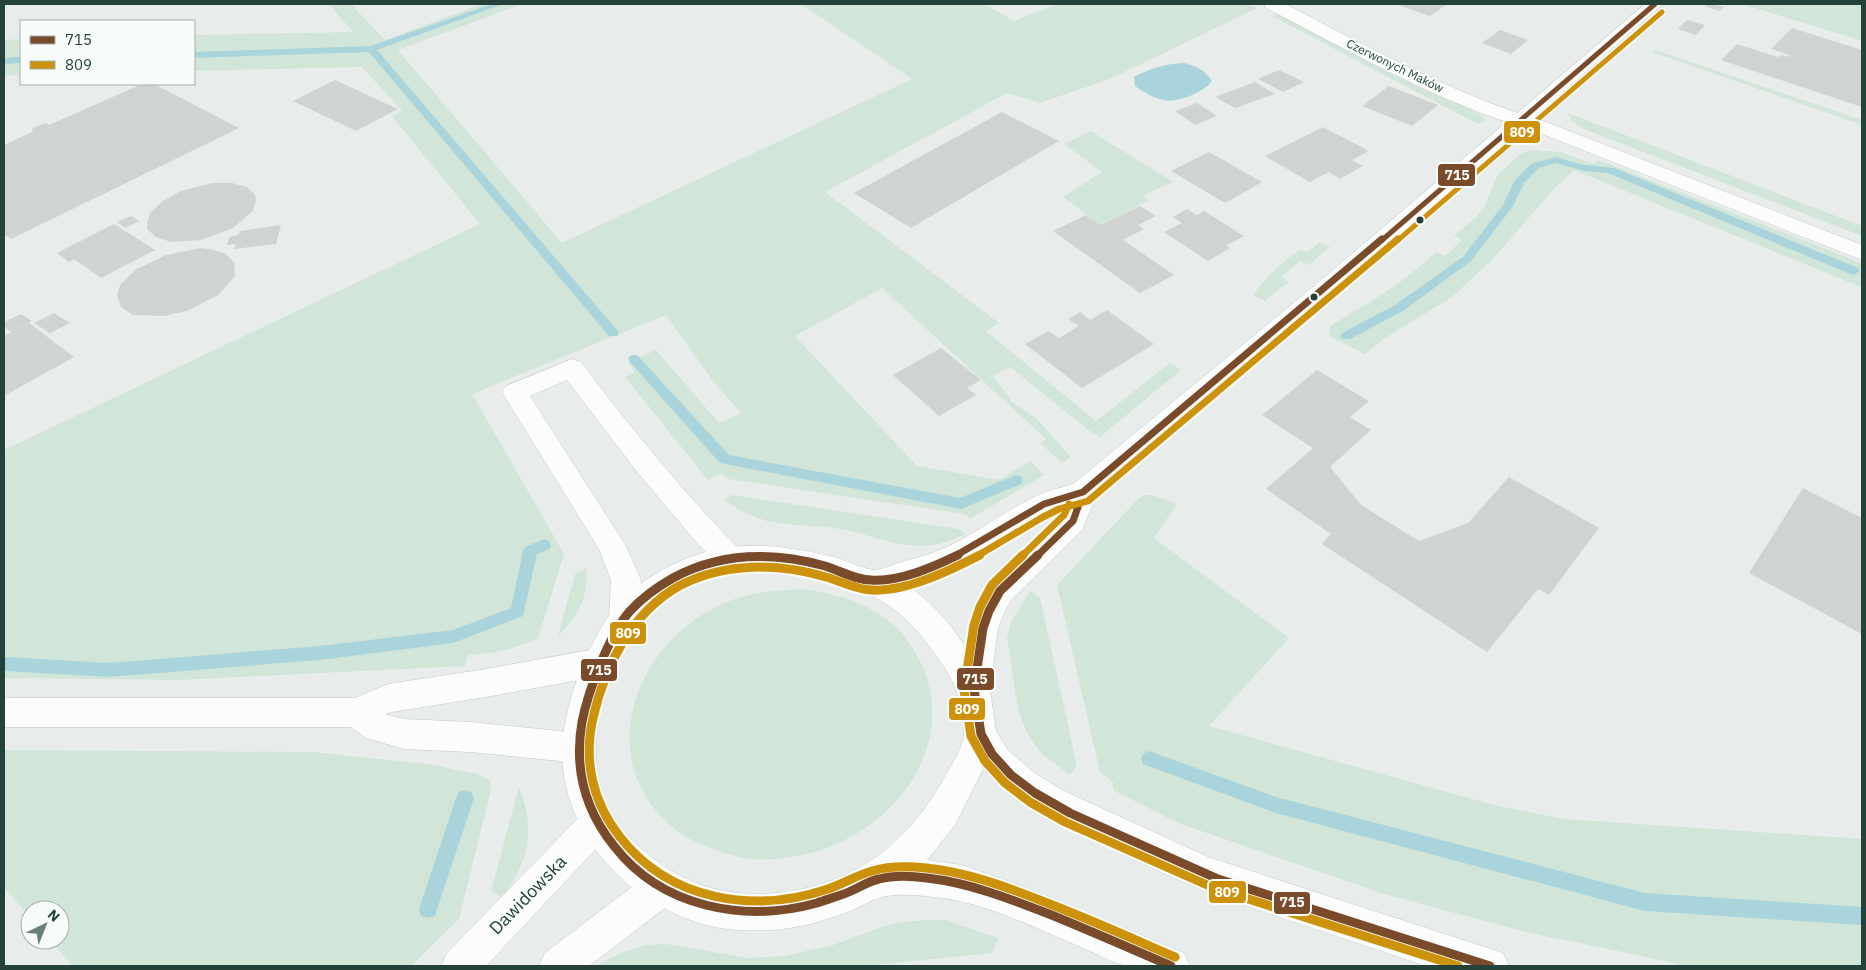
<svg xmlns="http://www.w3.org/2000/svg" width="1866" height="970" viewBox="0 0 1866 970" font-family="'IBM Plex Sans',sans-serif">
  <rect width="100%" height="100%" fill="#e8edeb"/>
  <g fill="#d1e6d8">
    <path d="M329,4H351L385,40L482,4H522L398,50L562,243L912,79L801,4H984L1014,21L1058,4H1248L1257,8L1112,78L1040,103L1007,93L825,192L999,323L986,331L1096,421L1170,363L1181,370L1100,437L1087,429L1010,367L993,376L1012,402L1036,418L1071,457L1062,463L1040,443L1046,439L882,288L795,336L917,466L999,480L1030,461L1044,475L970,519L965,514L728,479L722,473L708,480L625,377L635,373L628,362L656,350L719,423L741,413L713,381L666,315L472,394L564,554L538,638C515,649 494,654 468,655L465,666L180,680L4,678V450L480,224L392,116L402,111L362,67L194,71V35L353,32Z"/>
    <polygon points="1742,4 1862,4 1862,41"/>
    <polygon points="1278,14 1472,110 1483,116 1485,120 1480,124 1470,120 1272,16"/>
    <polygon points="21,39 21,75 4,76 4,40"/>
    <polygon points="1655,50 1862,120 1862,125 1652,52"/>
    <polygon points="1568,113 1862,226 1862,236 1581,128 1571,120"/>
    <polygon points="1091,131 1173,182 1142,196 1148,201 1101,225 1063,197 1102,172 1064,144"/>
    <path d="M1533,150L1561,152L1593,164L1599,160L1861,263L1862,285L1861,287L1574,170L1554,189L1492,260L1452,297L1385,338L1365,354L1329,336L1330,326C1367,304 1404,283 1436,252L1445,256L1462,240L1454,236L1476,217L1484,208L1498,174L1522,153Z"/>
    <path d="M1320,242L1330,247L1309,265L1300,261L1281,277L1289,282L1265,301L1253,295C1266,276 1282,262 1301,249L1307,252Z"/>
    <path d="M732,495L959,529L966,534C951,540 938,546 922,546C897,546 875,537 851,531C802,520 768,534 724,499Z"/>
    <polygon points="1145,495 1152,495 1177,504 1154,538 1289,638 1209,726 1494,805 1564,819 1862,839 1862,966 1689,966 1526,932 1384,894 1178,823 1113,790 1113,782 1100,772 1057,585 1138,499"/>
    <path d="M586,568C589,597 578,616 558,636L575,574Z"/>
    <path d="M803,589C837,594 871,603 897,628C906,637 914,650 920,661C963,749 887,839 801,855C782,859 758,862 739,857C718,851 694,844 676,830C588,761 636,635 732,600C755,592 778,590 803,589Z"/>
    <polygon points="1030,591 1040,598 1077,766 1070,775 1040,752 1027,733 1018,709 1007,638 1012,620"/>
    <polygon points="4,750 313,752 428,764 477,774 490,780 491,789 459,919 411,966 73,966 50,940 60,940 60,910 30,910 30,917 4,887"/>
    <path d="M519,787C536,831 529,860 502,898L491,891Z"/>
    <polygon points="926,920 946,920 998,938 992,953 865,966 595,966 623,952 645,945 666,944 748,958 785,956 833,945 881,927 900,922"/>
  </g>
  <path fill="#a9d4db" d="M1184,63C1196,66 1205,70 1212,81C1204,92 1178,103 1164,100C1153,98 1144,92 1135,86L1134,77C1151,68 1165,64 1184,63Z"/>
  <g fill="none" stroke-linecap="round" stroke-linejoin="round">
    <g fill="#a9d4db" fill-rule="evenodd">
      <polygon points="492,4 503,4 377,50 617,330 619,333 617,336 609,336 369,52 194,58 194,52 371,46"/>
      <polygon points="21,57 21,63 4,64 4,58"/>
      <polygon points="1555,157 1584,165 1614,168 1858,268 1860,271 1854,275 1850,274 1608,173 1584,171 1555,163 1539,168 1524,183 1513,206 1471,261 1403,311 1350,339 1342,339 1340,336 1342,333 1395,305 1463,257 1503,205 1515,180 1531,164"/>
      <polygon points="634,355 638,356 729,455 960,498 1016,475 1021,476 1023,480 1021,484 961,509 720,463 630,362 628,359 630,356"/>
      <polygon points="544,539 549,541 551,545 549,549 537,554 523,616 453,643 320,660 109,677 4,671 4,657 109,663 320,646 453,630 511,608 523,551 525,547"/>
      <polygon points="1149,751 1276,797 1645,893 1862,907 1862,925 1645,911 1276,813 1143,764 1141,759 1143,754"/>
      <polygon points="465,790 471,792 474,798 437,909 435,916 428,918 421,916 419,909 456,798 459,792"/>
    </g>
  </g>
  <g fill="#cfd4d2">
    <polygon points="1396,4 1447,4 1430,16"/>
    <polygon points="1707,4 1712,4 1724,7 1719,11 1705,6"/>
    <polygon points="1687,20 1705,25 1696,35 1678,29"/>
    <polygon points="1792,28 1862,50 1862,107 1721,60 1737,44 1778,57 1781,55 1788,57 1789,55 1771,49"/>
    <polygon points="1500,30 1528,40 1511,54 1482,43"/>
    <polygon points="1279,70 1304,82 1283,92 1258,79"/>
    <polygon points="335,80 398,109 356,131 293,101"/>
    <polygon points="1255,82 1275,94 1235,108 1215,97"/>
    <polygon points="142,84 154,84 239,128 11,239 4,234 4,145 34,131 31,129 46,123 49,125"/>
    <polygon points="1389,86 1438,105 1412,126 1362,106"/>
    <polygon points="1197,103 1217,116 1195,125 1175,111"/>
    <polygon points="1002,112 1059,141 911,228 854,193"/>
    <polygon points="1323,127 1369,151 1352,160 1363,166 1340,179 1329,172 1310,182 1265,156"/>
    <polygon points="1209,152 1262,182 1225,203 1171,171"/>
    <polygon points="212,183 232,183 247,187 255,195 256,200 253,211 233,228 201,240 171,242 156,237 147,229 147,224 150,213 163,201 181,191"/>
    <polygon points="1140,206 1156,216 1138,225 1144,229 1123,240 1174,275 1140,293 1053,231 1086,215 1101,225"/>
    <polygon points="1187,209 1197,215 1204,211 1244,236 1226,246 1230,248 1208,261 1164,232 1182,223 1173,217"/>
    <polygon points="131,216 139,221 125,228 117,222"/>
    <polygon points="114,224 155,250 101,278 74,259 69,262 57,253"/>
    <polygon points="281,225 276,244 234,249 236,244 227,245 229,237 239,235 240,231"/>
    <polygon points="200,248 210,249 226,254 234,263 235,275 231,281 218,295 187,311 164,316 133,315 121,307 117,296 118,290 121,284 135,270 166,255"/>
    <polygon points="1107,310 1154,344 1082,388 1025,344 1049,331 1059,338 1079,326 1068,319 1080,312 1090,320"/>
    <polygon points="54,313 70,323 50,333 34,323"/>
    <polygon points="21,314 32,321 11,332 4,326 4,322"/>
    <polygon points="29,323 74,357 4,396 4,336"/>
    <polygon points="941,348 981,380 967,388 976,395 939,416 893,375"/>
    <polygon points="1317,370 1369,401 1350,417 1371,430 1330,467 1361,505 1419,541 1468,523 1509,477 1599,528 1549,595 1538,589 1487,652 1322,544 1331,534 1266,489 1313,448 1262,415"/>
    <polygon points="1803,488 1862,518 1862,634 1749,573"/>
  </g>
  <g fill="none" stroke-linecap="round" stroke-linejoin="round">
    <defs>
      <g id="street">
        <path d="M1264,4H1285C1369,47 1454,95 1546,122L1862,245V260L1532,130C1439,103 1352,52 1266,8Z"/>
        <path d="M572,359L581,362C630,427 682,491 739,549L744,557L739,565L729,569L719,565L697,543L638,473L567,380L530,396L626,546L641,580L639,618L635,627L624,631L613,627L609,618L611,580L599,549L502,392L506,386Z"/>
        <polygon points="601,648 612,652 617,662 612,672 601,676 486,697 392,712 385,714 404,719 470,722 579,733 591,737 596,748 591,759 579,763 470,752 404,749 366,738 351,727 4,727 4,698 355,698 388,684 486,669"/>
        <polygon points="596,807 608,812 613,824 608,836 486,966 441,966 447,953 584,812"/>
        <polygon points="662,869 675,874 680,887 675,900 589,966 539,966 545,953 649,874"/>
      </g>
      <path id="secondary" d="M1645,4H1663L1329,297L1095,498L1083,529L1011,600L1004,613L998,628L990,690L996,731L1007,749L1033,772L1062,790L1208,857L1503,953L1509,966H1426L1222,898L1176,879L1049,820L1009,794L983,769L955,825L927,860L962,865L1022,886L1184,953L1190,966C1172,966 1144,969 1127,966C1112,963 1095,953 1081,947C1037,929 991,905 943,898C924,896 905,893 887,896C874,898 860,907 848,912C824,921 799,928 773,930C752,931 731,931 710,926C621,903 547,819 565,724C572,685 593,632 619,603C632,589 648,578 664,569C722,537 772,543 834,557C845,560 866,570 875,570C882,570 894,564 901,562C915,558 929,555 942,549C974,535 1002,513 1034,497C1046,491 1060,488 1073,484L1313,287ZM1063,509L1061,515C1038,537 1011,558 990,581C976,599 968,624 965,646C948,621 930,600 905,584L961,566ZM745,568C766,568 788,572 809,576C870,588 903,606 938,658C953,679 959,692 962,718C962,722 965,729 964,734C964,744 952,764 947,773C909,843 856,885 776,893C731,897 690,887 654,859C634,844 615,825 605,801C583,748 603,664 640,621C666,592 705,570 745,568Z"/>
    </defs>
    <use href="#street" stroke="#c5cac8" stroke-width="1"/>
    <use href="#secondary" stroke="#c3cbc8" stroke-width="1"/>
    <use href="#street" fill="#fcfcfc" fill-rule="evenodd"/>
    <use href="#secondary" fill="#fcfcfc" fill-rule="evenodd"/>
    <defs>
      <polyline id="bus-1-far2" points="1381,241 1655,4"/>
      <g id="bus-1-far1">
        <polyline points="955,556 1044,504 1083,492 1382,239"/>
        <polyline points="1037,556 1073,521 1078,507"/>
      </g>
      <g id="bus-1">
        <path d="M958,555C933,567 900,582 871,580C855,580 841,571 825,566C774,552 721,552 673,578C657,587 642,598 630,611C609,635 588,691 582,722C574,768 585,810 614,846C662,908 745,923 817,903C828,899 840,896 851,891C860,887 869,881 879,879C894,875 912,876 927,878C971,883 1013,900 1054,916C1093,932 1132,949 1171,966"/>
        <polyline points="1038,555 1000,591 989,611 983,628 974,689 981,734 992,754 1011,775 1035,793 1070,813 1218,879 1490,966"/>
      </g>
      <polyline id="bus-2-far2" points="1397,241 1662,12"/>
      <g id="bus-2-far1">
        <polyline points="977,556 1043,517 1059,509 1088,501 1398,239"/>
        <polyline points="1022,556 1064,515 1069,504"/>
      </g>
      <g id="bus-2">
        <path d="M980,555C951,570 906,592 872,590C856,590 841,581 826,577C778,563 725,562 679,586C631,613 605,666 593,718C583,761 593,803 620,837C670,901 754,914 828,889C843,884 857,875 872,871C889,866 909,866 926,868C966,872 1004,886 1042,901C1087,918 1131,938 1175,957"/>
        <polyline points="1023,555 992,585 980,607 974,625 964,690 971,736 985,761 1005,783 1030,802 1065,822 1214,888 1458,966"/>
      </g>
    </defs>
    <use href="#bus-1-far2" stroke="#f7fbf9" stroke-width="8"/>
    <use href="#bus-1-far1" stroke="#f7fbf9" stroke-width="11"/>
    <use href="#bus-1" stroke="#f7fbf9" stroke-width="13"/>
    <use href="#bus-2-far2" stroke="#f7fbf9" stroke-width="8"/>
    <use href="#bus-2-far1" stroke="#f7fbf9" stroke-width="11"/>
    <use href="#bus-2" stroke="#f7fbf9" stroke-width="13"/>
    <use href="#bus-1-far2" stroke="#7a4b2a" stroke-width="5"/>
    <use href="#bus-1-far1" stroke="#7a4b2a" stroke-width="7"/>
    <use href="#bus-1" stroke="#7a4b2a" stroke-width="9"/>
    <use href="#bus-2-far2" stroke="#cd920c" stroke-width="5"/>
    <use href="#bus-2-far1" stroke="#cd920c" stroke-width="7"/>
    <use href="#bus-2" stroke="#cd920c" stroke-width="9"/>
  </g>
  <g fill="#24423a" stroke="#f7fbf9" stroke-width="2">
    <circle cx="1420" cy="220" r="4.5"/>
    <circle cx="1314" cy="297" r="4.5"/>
  </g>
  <g text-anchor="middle" stroke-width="4" stroke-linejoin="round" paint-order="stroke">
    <g font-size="12" fill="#24423a" stroke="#f7fbf9">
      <text transform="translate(1395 66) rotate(26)" y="4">Czerwonych Maków</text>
    </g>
    <g font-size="18" fill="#24423a" stroke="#f7fbf9">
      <text transform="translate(528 895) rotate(-46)" y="6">Dawidowska</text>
    </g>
  </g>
  <g stroke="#f7fbf9" stroke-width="2">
    <rect x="1503" y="120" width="38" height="24" rx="5" fill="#cd920c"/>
    <rect x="1437" y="163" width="39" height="24" rx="5" fill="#7a4b2a"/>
    <rect x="609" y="621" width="38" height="24" rx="5" fill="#cd920c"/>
    <rect x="580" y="658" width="38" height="24" rx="5" fill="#7a4b2a"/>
    <rect x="956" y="667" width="39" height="24" rx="5" fill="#7a4b2a"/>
    <rect x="948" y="697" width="38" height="24" rx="5" fill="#cd920c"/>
    <rect x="1208" y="880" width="39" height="24" rx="5" fill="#cd920c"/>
    <rect x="1273" y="891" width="38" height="24" rx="5" fill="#7a4b2a"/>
  </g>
  <g font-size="14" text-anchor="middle" font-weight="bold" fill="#fff">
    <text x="1522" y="137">809</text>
    <text x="1457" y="180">715</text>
    <text x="628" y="638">809</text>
    <text x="599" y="675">715</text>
    <text x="975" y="684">715</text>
    <text x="967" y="714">809</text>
    <text x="1227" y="897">809</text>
    <text x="1292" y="907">715</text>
  </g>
  <rect width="1866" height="970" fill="none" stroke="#24423a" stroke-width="10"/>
  <rect x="20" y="20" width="175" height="65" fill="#f7fbf9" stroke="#a3b1ad"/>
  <rect x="30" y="36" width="25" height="8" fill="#7a4b2a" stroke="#a3b1ad"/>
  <text x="65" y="45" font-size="15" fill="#24423a">715</text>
  <rect x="30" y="61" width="25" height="8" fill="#cd920c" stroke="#a3b1ad"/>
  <text x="65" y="70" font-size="15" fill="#24423a">809</text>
  <g transform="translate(45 925) rotate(43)"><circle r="24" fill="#f7fbf9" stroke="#a3b1ad"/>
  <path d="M0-4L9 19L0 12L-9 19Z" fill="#697e78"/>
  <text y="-8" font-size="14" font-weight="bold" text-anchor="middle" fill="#24423a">N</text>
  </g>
</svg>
